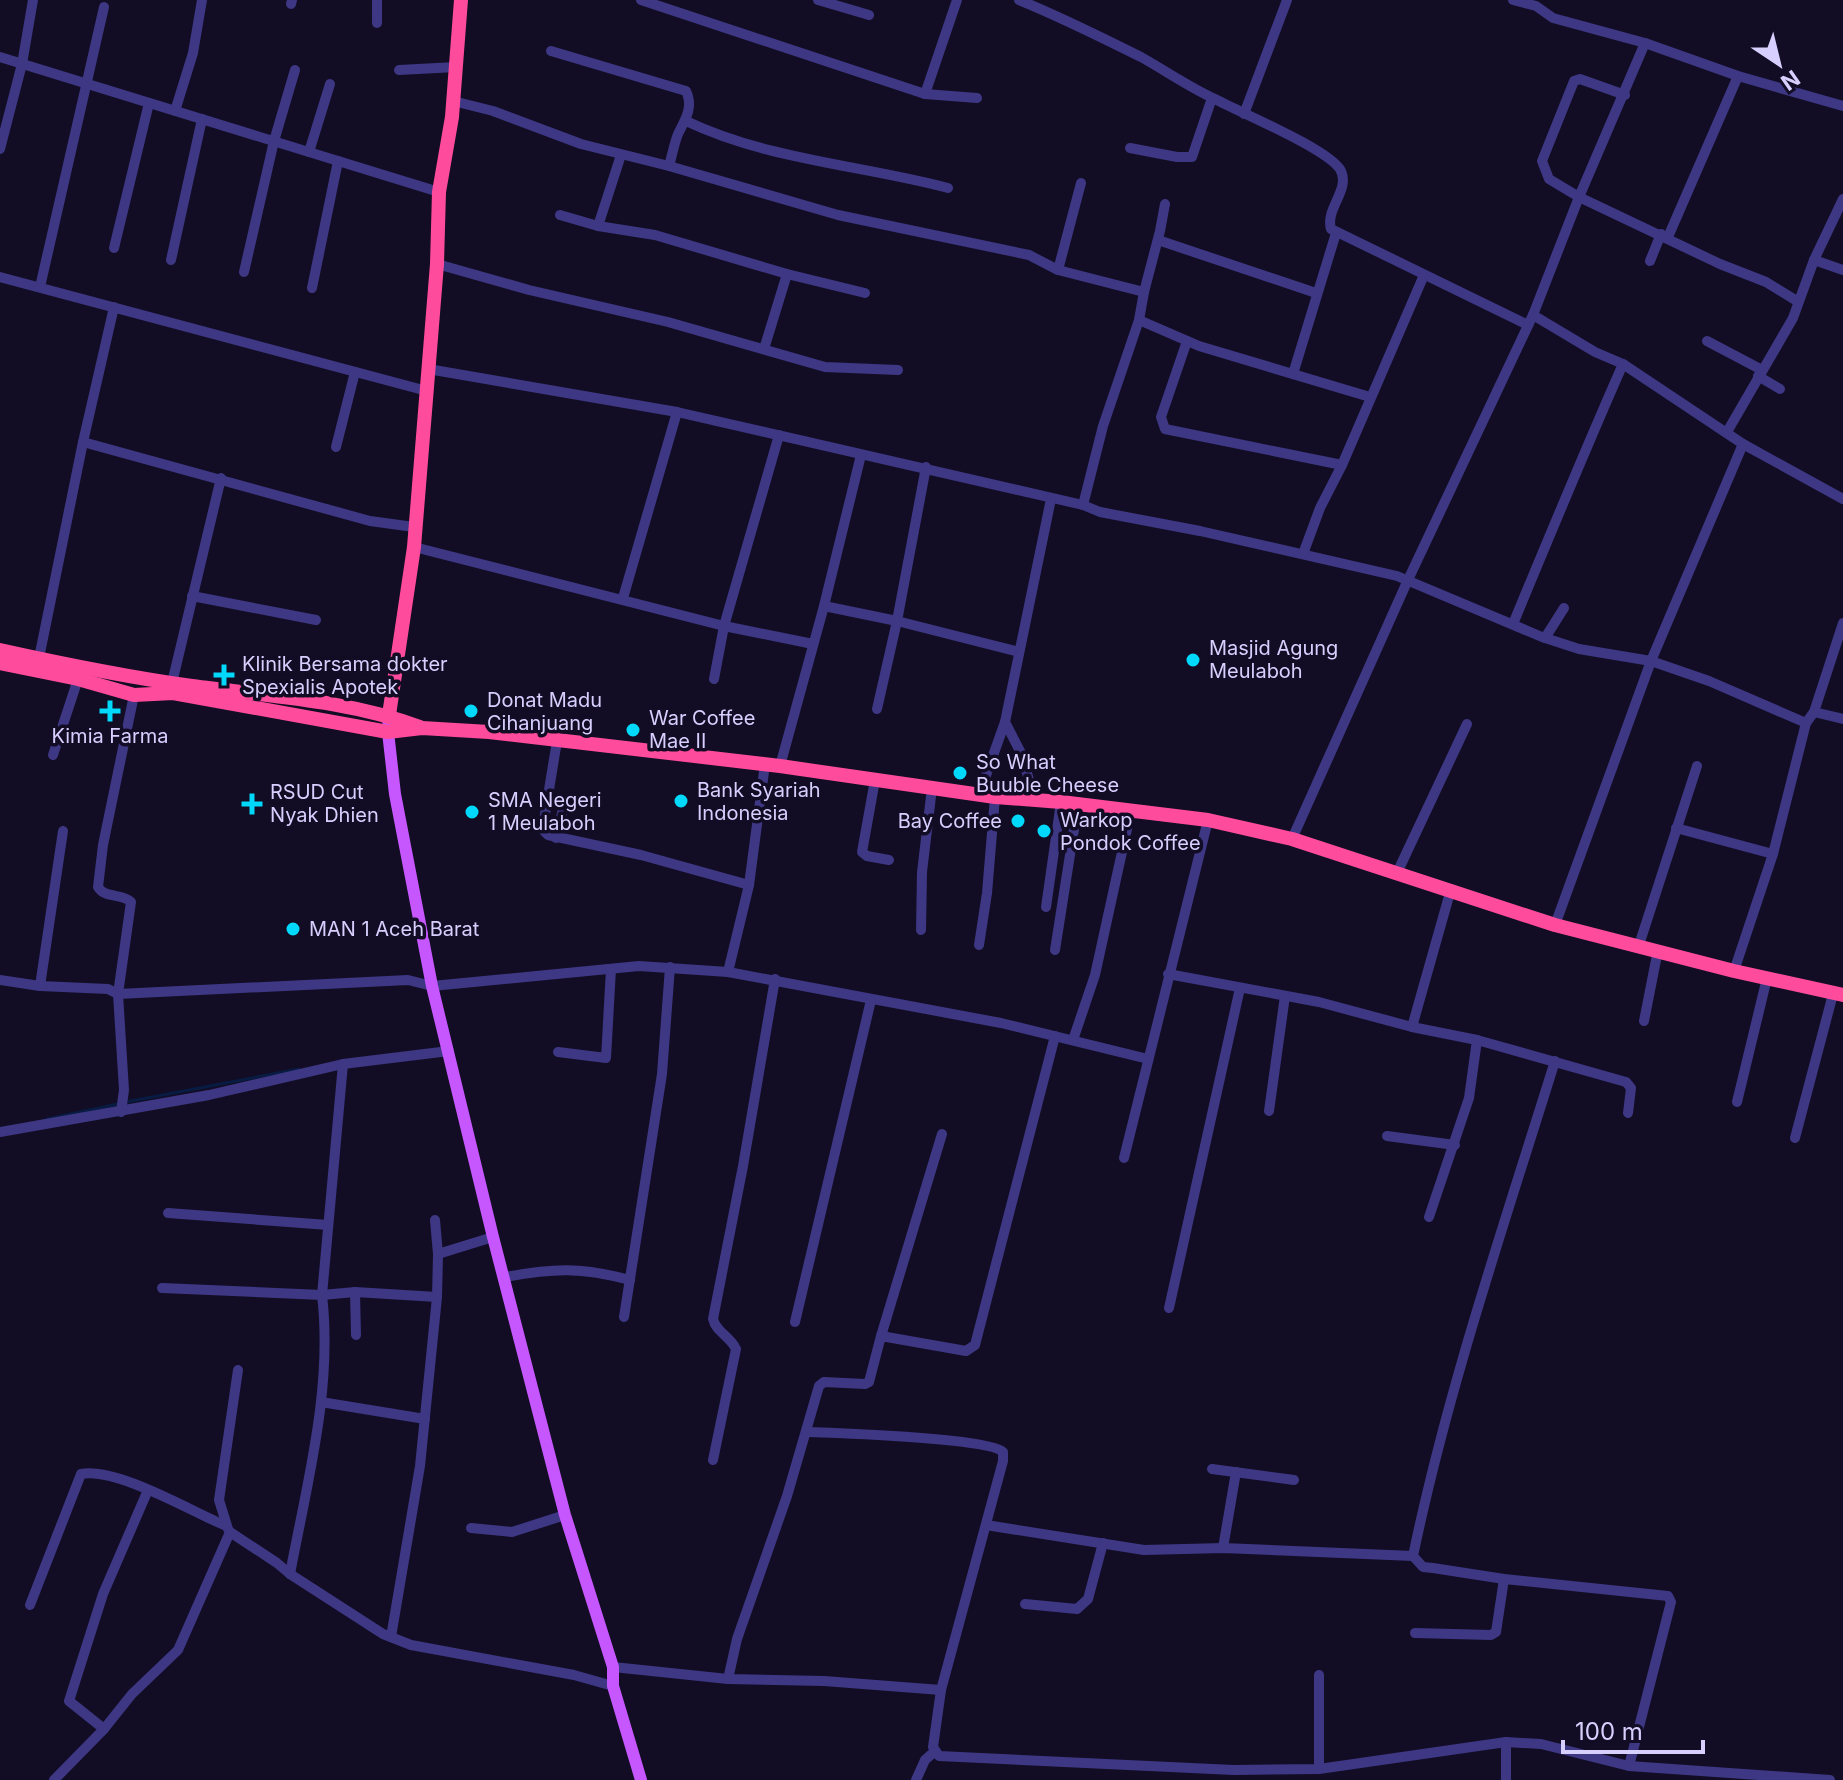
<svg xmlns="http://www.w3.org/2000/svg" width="1843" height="1780" viewBox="0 0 1843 1780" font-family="Inter,sans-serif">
  <rect width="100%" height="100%" fill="#120d24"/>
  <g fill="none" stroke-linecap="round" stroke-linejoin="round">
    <g stroke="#081b42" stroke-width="3">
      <polyline points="126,1102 299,1069"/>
      <polyline points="47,1119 118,1104"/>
    </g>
    <g stroke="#3d3784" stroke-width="10">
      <polyline points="377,0 377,23"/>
      <polyline points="641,0 925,94 977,98"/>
      <polyline points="818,0 869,15"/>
      <path d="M1019,0C1061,17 1101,37 1141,57C1166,71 1189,87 1215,99C1239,112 1331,150 1341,171C1350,190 1325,209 1331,229L1528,325"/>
      <polyline points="1513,0 1536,6 1553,18 1645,43 1738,76 1843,106"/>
      <polyline points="291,4 292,0"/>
      <path d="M551,51L686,91C694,107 685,120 678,134C674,144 672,156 669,166"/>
      <polyline points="0,57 439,192"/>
      <polyline points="399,70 456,67"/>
      <polyline points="925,94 957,0"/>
      <polyline points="1625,95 1580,79 1574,81 1542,161 1549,179 1579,197 1720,264 1766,282 1797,301"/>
      <polyline points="453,101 493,111 581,144 669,166 838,215 1029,255 1058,270 1144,292"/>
      <polyline points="175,111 193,53 202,0"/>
      <polyline points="1244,114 1287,0"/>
      <path d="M686,121C768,160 861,165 948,188"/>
      <polyline points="1130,148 1177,157 1192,157 1212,98"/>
      <polyline points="0,149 22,64 33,0"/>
      <polyline points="309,152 330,84"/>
      <polyline points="621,155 598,226 655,235 787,274"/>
      <polyline points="560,215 598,226"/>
      <polyline points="1668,237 1738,76"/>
      <polyline points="1158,240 1316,293"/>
      <polyline points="114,248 149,103"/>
      <polyline points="171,260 202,119"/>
      <polyline points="1814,260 1843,270"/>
      <polyline points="1650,261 1661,234"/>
      <polyline points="437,264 529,290 668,322 825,367 898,370"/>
      <polyline points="1058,270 1081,183"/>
      <polyline points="244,272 274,141 295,70"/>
      <polyline points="0,277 427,391"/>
      <polyline points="40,287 104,7"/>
      <polyline points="312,288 338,161"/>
      <polyline points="1533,315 1595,352 1623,364 1743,444 1843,499"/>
      <polyline points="1139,320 1199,346 1370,397"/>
      <polyline points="1187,341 1161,417 1165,429 1342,465"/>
      <polyline points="1707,341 1762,370"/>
      <polyline points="764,349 787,274 865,293"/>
      <polyline points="428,369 677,412 1083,505 1100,512 1200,531 1397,576 1542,637 1579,649 1651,661 1709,681 1806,723"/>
      <polyline points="1293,374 1336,233"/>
      <polyline points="1758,376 1780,389"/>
      <polyline points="1727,432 1793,318 1814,260 1843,199"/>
      <polyline points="83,442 370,521 414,527"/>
      <polyline points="336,447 355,372"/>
      <polyline points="1083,505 1103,426 1139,320 1144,292 1160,231 1165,204"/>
      <polyline points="414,547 724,626 813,644"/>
      <polyline points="1303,554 1320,508 1342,465 1424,275"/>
      <polyline points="192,596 316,620"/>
      <polyline points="623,598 677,412"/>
      <polyline points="824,606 897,621 1019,652"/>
      <path d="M1513,624C1549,537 1585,450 1623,364"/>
      <polyline points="1545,638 1564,608"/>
      <polyline points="39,658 83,442 114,307"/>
      <polyline points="714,679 724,626 779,435"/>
      <polyline points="172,683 221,478"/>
      <polyline points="877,709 897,621 926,467"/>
      <polyline points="1814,712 1843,719"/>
      <polyline points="1005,722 1021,753 1035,800"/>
      <polyline points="557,741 544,820 544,831 548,835 641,855 749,885"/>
      <polyline points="53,755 78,679"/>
      <polyline points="780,766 824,606 861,455"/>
      <polyline points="875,780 862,852 867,856 889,860"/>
      <polyline points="979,795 1005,722 1051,499"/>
      <polyline points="1676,828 1773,854"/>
      <polyline points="556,838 564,805"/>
      <polyline points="1292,839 1407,582 1533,315 1579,197 1645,43"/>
      <polyline points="1397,873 1467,724"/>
      <polyline points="1046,907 1061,802"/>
      <polyline points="1555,925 1651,661 1743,444"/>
      <polyline points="921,930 922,872 932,788"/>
      <polyline points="979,945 987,893 995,797"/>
      <polyline points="1639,945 1697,766"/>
      <polyline points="1055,950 1078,804"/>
      <polyline points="1734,971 1773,854 1806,723 1814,712 1843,623"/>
      <polyline points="728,972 749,885 765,764"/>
      <polyline points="1168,974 1319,1002 1412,1027 1477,1040 1626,1082 1631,1088 1628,1113"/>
      <polyline points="0,980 40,986 108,989 118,994 408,980 432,986 639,966 728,972 1001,1023 1148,1059"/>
      <polyline points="40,986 63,831"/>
      <polyline points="1644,1021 1658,950"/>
      <polyline points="1412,1027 1451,889"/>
      <polyline points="1073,1040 1095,975 1131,811"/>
      <polyline points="558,1052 606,1058 611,969"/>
      <path d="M1555,1061C1504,1225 1448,1388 1413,1556L1423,1567L1433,1568L1504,1579L1668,1596L1671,1602L1629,1766"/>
      <polyline points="1737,1102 1767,978"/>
      <polyline points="1269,1111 1285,996"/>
      <path d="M121,1112L124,1090L118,994L131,902C122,893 105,899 98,887L103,845L134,695"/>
      <polyline points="0,1132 209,1095 343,1064 449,1051"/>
      <polyline points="1387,1136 1455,1145"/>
      <polyline points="1795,1138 1833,994"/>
      <polyline points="1124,1158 1208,820"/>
      <polyline points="168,1213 328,1225"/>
      <polyline points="1429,1217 1469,1098 1477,1040"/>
      <polyline points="435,1220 438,1254 493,1237"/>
      <path d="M505,1277C554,1268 581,1267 630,1280"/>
      <polyline points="162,1288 322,1295 355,1292 437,1297 420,1466 391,1637"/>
      <polyline points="355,1292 356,1335"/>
      <polyline points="437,1297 438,1254"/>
      <polyline points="1169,1308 1240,988"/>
      <polyline points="624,1317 662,1074 670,967"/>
      <polyline points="795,1322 871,1000"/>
      <polyline points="881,1336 942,1134"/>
      <polyline points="321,1402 425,1419"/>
      <path d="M806,1432C835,1433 989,1438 1003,1452V1461L941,1690L933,1747L939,1756L1234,1770L1319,1769L1506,1742L1541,1744L1629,1766L1830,1780"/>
      <path d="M713,1460L736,1349C730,1336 716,1332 713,1319L743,1166L775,979"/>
      <polyline points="1212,1469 1294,1480"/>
      <polyline points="986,1525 1144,1550 1223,1548 1413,1556"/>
      <polyline points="471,1528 512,1532 565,1515"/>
      <polyline points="228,1529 219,1500 238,1370"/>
      <polyline points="1223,1548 1236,1472"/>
      <path d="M290,1574C307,1483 333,1388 322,1295L343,1064"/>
      <polyline points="1025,1604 1077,1609 1088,1599 1103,1543"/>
      <path d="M30,1605L81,1474C116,1467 189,1510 224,1525"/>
      <polyline points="1415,1633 1491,1635 1496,1632 1504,1579"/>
      <polyline points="613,1667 728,1679 824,1681 941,1690"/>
      <polyline points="1319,1675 1319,1769"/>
      <polyline points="728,1679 737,1639 787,1496 819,1386 824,1382 865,1384 869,1382 881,1336 966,1351 975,1345 1055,1036"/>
      <polyline points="104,1729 69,1701 103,1594 148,1490"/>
      <polyline points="54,1780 104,1729 132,1694 178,1650 230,1532 277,1563 290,1574 383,1634 411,1645 574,1675 613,1686"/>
      <polyline points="916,1780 925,1760 934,1752"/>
      <polyline points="1506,1780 1506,1742"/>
    </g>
    <polyline stroke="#c657ff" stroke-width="12" points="389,715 388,732 395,794 432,986 493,1237 565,1515 613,1667 613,1686 641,1780"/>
    <g stroke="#ff4b9b" stroke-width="14">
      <path d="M0,650C63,664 128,677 192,686C268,696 348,700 420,727"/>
      <polyline points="0,663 78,679 134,695 173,693 388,732 422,728 489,732 780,766 995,797 1061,802 1208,820 1292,839 1555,925 1734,971 1843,995"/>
      <polyline points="389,715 414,547 437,264 439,192 452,117 461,0"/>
    </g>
  </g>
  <g fill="#00d9fb" stroke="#120d24" stroke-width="3">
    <circle cx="1193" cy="660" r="8"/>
    <path d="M220 663h8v8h8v8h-8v8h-8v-8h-8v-8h8z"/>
    <path d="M106 699h8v8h8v8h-8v8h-8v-8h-8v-8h8z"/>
    <circle cx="471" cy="711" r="8"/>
    <circle cx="633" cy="730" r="8"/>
    <circle cx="960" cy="773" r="8"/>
    <circle cx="681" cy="801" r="8"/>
    <path d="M248 792h8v8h8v8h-8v8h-8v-8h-8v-8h8z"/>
    <circle cx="472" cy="812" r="8"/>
    <circle cx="1018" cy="821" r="8"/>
    <circle cx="1044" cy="831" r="8"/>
    <circle cx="293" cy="929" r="8"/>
  </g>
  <g text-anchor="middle" stroke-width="7" stroke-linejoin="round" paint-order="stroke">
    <g font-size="20" fill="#d7d0ff" stroke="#120d24" text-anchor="start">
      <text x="1209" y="655">Masjid Agung<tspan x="1209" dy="23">Meulaboh</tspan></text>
      <text x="242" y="671">Klinik Bersama dokter<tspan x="242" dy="23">Spexialis Apotek</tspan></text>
      <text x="487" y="707">Donat Madu<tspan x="487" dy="23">Cihanjuang</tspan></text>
      <text x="649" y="725">War Coffee<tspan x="649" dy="23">Mae II</tspan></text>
      <text x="110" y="743" text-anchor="middle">Kimia Farma</text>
      <text x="976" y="769">So What<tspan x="976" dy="23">Buuble Cheese</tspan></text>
      <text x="697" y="797">Bank Syariah<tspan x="697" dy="23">Indonesia</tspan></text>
      <text x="270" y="799">RSUD Cut<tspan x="270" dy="23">Nyak Dhien</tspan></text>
      <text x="488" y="807">SMA Negeri<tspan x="488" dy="23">1 Meulaboh</tspan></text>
      <text x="1060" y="827">Warkop<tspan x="1060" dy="23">Pondok Coffee</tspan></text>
      <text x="1002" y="828" text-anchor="end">Bay Coffee</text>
      <text x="309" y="936">MAN 1 Aceh Barat</text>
    </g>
  </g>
  <g transform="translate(1779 64) rotate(145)" stroke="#120d24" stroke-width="6" paint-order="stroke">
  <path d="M0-6L14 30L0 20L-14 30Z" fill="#d7d0ff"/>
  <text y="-12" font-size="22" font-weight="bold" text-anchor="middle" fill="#d7d0ff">N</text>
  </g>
  <path d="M1563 1740v12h140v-12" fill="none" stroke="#d7d0ff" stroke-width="4"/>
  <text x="1575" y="1740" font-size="24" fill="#d7d0ff" stroke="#120d24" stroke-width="6" paint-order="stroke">100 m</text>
</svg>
